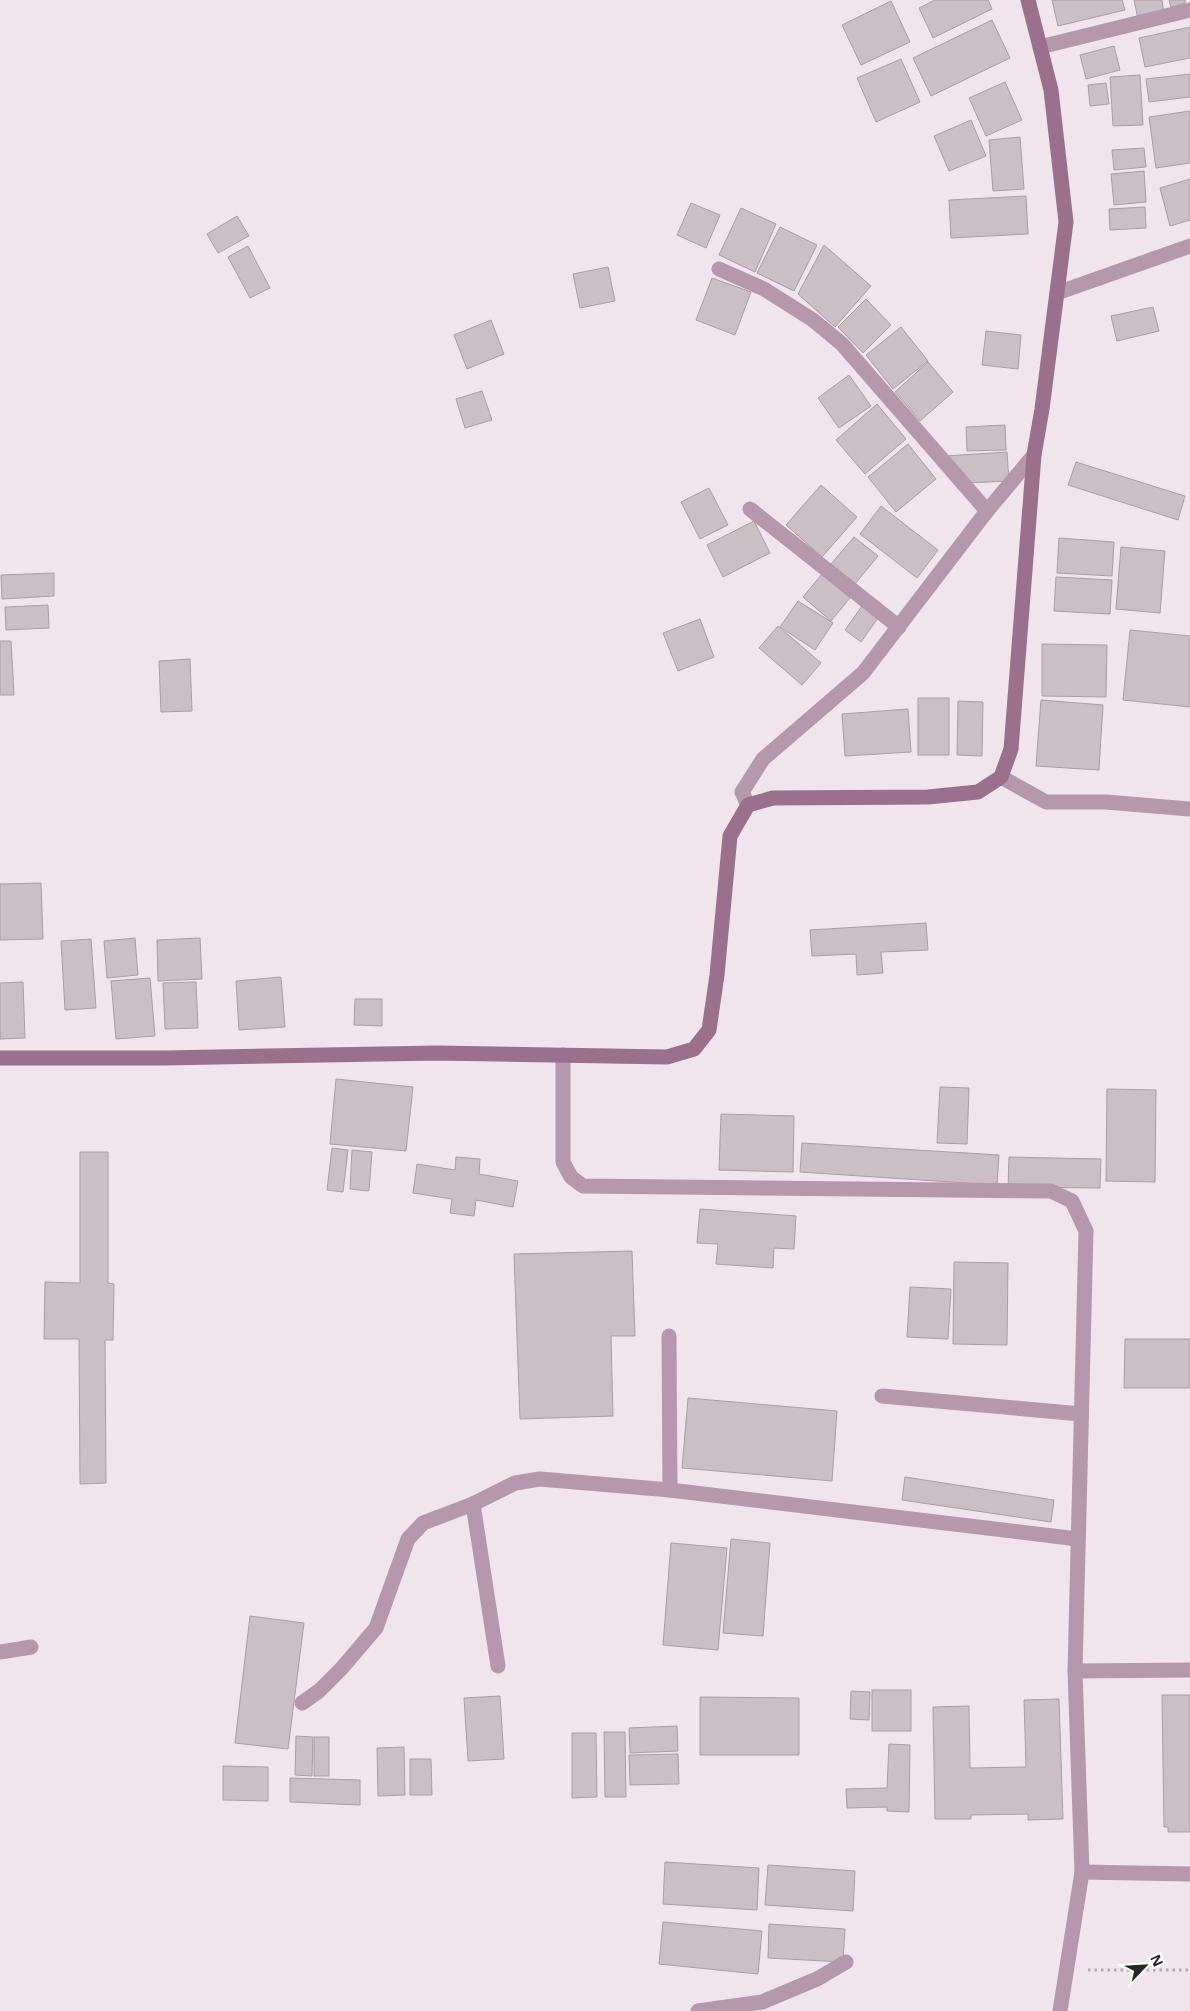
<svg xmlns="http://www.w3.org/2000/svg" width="1190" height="2011" viewBox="0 0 1190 2011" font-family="'Open Sans',sans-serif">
  <rect width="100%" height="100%" fill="#f0e5ec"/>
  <g fill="#c9bfc5" stroke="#a99ea5">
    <polygon points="935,0 988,0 992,9 933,38 919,8"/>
    <polygon points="1052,0 1122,0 1125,10 1058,26"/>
    <polygon points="1134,0 1162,0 1164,14 1138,19"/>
    <polygon points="1169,0 1185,0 1185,3 1171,7"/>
    <polygon points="891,1 910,42 861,65 842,25"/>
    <polygon points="992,20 1010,58 931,96 913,58"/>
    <polygon points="1190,27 1190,58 1145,67 1139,38"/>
    <polygon points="1114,46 1120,70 1086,79 1080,55"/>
    <polygon points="901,59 920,102 876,122 857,78"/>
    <polygon points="1190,74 1190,97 1149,102 1146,79"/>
    <polygon points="1140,75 1143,125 1113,126 1110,77"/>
    <polygon points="1005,82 1022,120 986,136 969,98"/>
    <polygon points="1106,83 1109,104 1090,106 1088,85"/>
    <polygon points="1190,111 1190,163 1156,168 1149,117"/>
    <polygon points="971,120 986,156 949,171 934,136"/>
    <polygon points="1020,137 1024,189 993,191 989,140"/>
    <polygon points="1144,148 1146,167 1114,170 1112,150"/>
    <polygon points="1144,171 1146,202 1114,205 1111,174"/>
    <polygon points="1190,179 1190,220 1170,226 1160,188"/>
    <polygon points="1026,196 1028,234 951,238 949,200"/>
    <polygon points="691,203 720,215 706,248 677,235"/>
    <polygon points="1145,207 1146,228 1110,230 1109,209"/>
    <polygon points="741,208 776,224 755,272 719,255"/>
    <polygon points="237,216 249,236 218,253 207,234"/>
    <polygon points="780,227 817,245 794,291 757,273"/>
    <polygon points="824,245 871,286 835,327 798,294"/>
    <polygon points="248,246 270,288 250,298 228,257"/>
    <polygon points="608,267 615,301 580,308 573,274"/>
    <polygon points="712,278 751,292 735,335 696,320"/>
    <polygon points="866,299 891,325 863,353 838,327"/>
    <polygon points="1153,307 1159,331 1117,341 1111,316"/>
    <polygon points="491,320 504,354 467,369 454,335"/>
    <polygon points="901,327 928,361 893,389 866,355"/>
    <polygon points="986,331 1021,335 1018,369 982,365"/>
    <polygon points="928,362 953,392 920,421 895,392"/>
    <polygon points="849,375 871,406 839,428 818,398"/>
    <polygon points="482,391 492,420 465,428 456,399"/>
    <polygon points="877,404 906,439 865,474 836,440"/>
    <polygon points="1005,425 1006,450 967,451 966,427"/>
    <polygon points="908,444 936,479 896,512 868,477"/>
    <polygon points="1007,452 1009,481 967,483 946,456"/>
    <polygon points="1076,462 1185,496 1178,520 1068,485"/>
    <polygon points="821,485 857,517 822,557 786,525"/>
    <polygon points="709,488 728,525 700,539 681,502"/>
    <polygon points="881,506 938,550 917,578 860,534"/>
    <polygon points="754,521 770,553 723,577 707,545"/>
    <polygon points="854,537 878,556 855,584 831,564"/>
    <polygon points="1059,538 1114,542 1112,576 1057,573"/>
    <polygon points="1121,547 1165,551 1160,613 1116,609"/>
    <polygon points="54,573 54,596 2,599 1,575"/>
    <polygon points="822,574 850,598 831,621 803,597"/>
    <polygon points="1056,577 1112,580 1110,614 1054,611"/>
    <polygon points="798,601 833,623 815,650 780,627"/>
    <polygon points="48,605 49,628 6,630 5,607"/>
    <polygon points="862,606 878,618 861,642 845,630"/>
    <polygon points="700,619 714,657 678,671 663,633"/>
    <polygon points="778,626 821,663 802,685 759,648"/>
    <polygon points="1130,630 1190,636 1190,707 1123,700"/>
    <polygon points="0,641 11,641 14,695 0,695"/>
    <polygon points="1042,644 1107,645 1106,697 1042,696"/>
    <polygon points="190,659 192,711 161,712 159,661"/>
    <rect x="918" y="698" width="31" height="57"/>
    <polygon points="1041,700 1103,705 1099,770 1036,766"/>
    <polygon points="958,701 983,702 982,756 957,755"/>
    <polygon points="908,709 911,752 845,756 842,714"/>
    <polygon points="41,883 43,939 0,940 0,884"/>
    <polygon points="926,923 928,950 881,952 883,973 857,975 856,954 812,956 810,930"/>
    <polygon points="135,938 138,975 107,978 104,941"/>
    <polygon points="200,938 202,979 158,981 157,940"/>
    <polygon points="91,939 96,1008 65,1010 61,941"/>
    <polygon points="281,977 285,1027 239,1030 236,981"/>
    <polygon points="150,978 155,1036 116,1039 111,981"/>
    <polygon points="23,982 25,1038 0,1039 0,983"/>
    <polygon points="196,982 198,1028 165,1029 163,983"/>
    <polygon points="355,999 382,999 382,1026 354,1025"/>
    <polygon points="336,1079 413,1087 406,1151 330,1144"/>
    <polygon points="940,1087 969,1088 967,1144 937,1143"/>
    <polygon points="1107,1089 1156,1090 1155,1182 1106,1181"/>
    <polygon points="721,1114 794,1116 793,1172 719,1170"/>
    <polygon points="802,1143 999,1155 997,1185 800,1172"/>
    <polygon points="332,1148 348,1150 343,1192 327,1190"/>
    <polygon points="352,1150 372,1152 369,1191 350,1189"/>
    <polygon points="80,1152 108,1152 108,1283 114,1284 113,1340 105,1340 106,1483 80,1484 79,1339 44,1339 45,1282 80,1283"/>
    <polygon points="456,1157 480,1159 479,1174 518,1181 513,1207 476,1200 474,1216 450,1213 452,1199 413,1193 417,1164 455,1170"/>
    <polygon points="1009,1157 1101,1159 1100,1188 1008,1187"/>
    <polygon points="700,1209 796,1216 794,1249 774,1248 773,1268 716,1264 718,1244 697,1243"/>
    <polygon points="632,1251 635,1336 611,1336 613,1416 520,1419 514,1254"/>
    <polygon points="954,1262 1008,1263 1007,1345 953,1344"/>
    <polygon points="910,1287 951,1289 948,1339 907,1337"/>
    <polygon points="1125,1339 1190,1339 1190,1388 1124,1388"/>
    <polygon points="688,1398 837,1411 832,1481 682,1468"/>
    <polygon points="905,1477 1054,1500 1051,1522 902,1500"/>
    <polygon points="731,1539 770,1543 763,1636 723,1633"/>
    <polygon points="671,1543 727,1548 718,1650 663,1645"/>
    <polygon points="250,1616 304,1623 288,1749 235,1743"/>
    <rect x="872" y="1690" width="39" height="41"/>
    <polygon points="851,1691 870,1692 869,1720 850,1719"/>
    <polygon points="1162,1695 1190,1695 1190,1832 1168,1832 1168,1827 1164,1827"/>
    <polygon points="500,1696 504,1759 468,1761 464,1698"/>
    <polygon points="700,1697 799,1698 799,1755 700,1755"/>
    <polygon points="1059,1699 1063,1819 1028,1820 1028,1814 971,1815 971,1819 935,1819 933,1707 969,1706 970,1768 1026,1767 1024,1700"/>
    <polygon points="677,1726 678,1751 630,1753 629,1728"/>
    <polygon points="604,1732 625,1732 626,1797 605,1797"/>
    <polygon points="572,1733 596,1733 597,1797 572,1798"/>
    <polygon points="296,1736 313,1737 312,1776 295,1775"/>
    <rect x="314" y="1737" width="15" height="39"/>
    <polygon points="889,1744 910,1745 909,1812 887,1811 887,1807 847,1808 846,1789 887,1788"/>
    <polygon points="404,1747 405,1795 378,1796 377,1748"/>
    <polygon points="678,1754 679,1784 630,1785 629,1755"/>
    <polygon points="410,1759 431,1759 432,1795 410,1795"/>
    <polygon points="223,1766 268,1767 268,1801 223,1800"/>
    <polygon points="290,1778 360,1780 360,1805 290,1802"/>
    <polygon points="665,1862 759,1868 757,1910 663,1904"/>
    <polygon points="768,1865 855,1871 853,1911 765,1905"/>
    <polygon points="663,1922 762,1931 758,1974 659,1964"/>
    <polygon points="769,1924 845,1929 843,1962 768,1958"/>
  </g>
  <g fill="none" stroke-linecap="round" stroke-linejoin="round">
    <polyline stroke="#b2a9af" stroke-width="3" stroke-dasharray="2.5 4" stroke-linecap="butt" points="1088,1970 1190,1970"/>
    <g stroke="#b598ab" stroke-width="15">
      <polyline points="1040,47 1190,10"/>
      <polyline points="719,269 764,289 813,320 842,344 987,511"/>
      <polyline points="1057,293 1190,246"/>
      <polyline points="750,509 899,627"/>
      <polyline points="1001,777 1046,802 1106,802 1190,809"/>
      <polyline points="748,805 742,792 763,759 863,673 987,511 1034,455"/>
      <polyline points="563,1055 563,1162 571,1177 583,1186 1051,1191 1072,1201 1086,1231 1075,1671 1082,1872 1060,2011"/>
      <polyline points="669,1336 670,1490"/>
      <polyline points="882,1396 1081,1414"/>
      <polyline points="473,1504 498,1666"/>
      <polyline points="0,1652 31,1647"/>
      <polyline points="1075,1671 1190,1670"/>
      <polyline points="302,1703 319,1691 341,1669 376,1628 408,1539 423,1523 473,1504 515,1483 540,1479 670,1490 1078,1539"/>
      <polyline points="1082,1872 1190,1874"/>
      <polyline points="698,2011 762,2002 817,1979 846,1962"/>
    </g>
    <polyline stroke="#9a708c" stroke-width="15" points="0,1058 164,1058 437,1053 667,1057 694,1049 709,1030 717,975 730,836 748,805 773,798 928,797 978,792 1001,777 1011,749 1034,455 1042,409 1066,222 1051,90 1028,0"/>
  </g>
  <g transform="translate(1145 1966) rotate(65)" stroke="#ffffff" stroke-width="4" paint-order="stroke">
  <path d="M0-4L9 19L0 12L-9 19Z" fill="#292527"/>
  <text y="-8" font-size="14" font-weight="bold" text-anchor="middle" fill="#292527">N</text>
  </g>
</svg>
